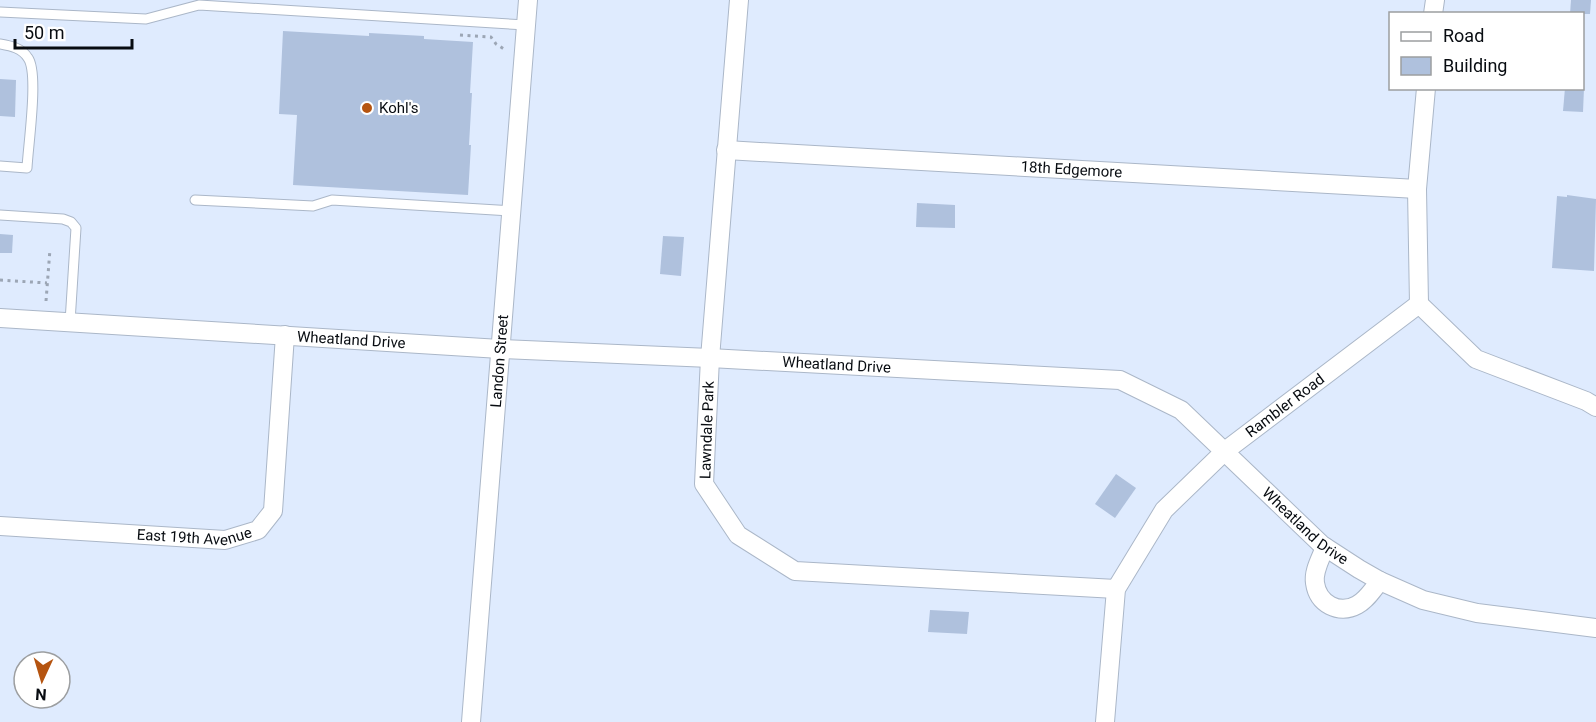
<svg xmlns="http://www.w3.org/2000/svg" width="1596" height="722" viewBox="0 0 1596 722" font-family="Roboto,sans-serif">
  <rect width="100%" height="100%" fill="#dfebfe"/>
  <g fill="#afc1dd">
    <polygon points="1571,0 1591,0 1590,14 1570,14"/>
    <polygon points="283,31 369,36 369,33 424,36 424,39 473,42 470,93 472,93 469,145 471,145 468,195 293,185 297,115 279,114"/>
    <polygon points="0,79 16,80 15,117 0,116"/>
    <polygon points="1565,88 1584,88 1583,112 1563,111"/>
    <polygon points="1567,195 1596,199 1594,271 1552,268 1557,196 1567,197"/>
    <polygon points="917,203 955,205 955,228 916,227"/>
    <polygon points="0,234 13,235 12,253 0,253"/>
    <polygon points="663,236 684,237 681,276 660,274"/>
    <polygon points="1116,474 1136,488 1115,518 1095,504"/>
    <polygon points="930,610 969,612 967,634 928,632"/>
  </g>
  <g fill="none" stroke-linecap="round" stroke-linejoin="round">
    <defs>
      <g id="service">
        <polyline points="0,12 146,19 199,5 526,25"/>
        <path d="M0,44C11,46 22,48 28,58C39,73 28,146 27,168L0,166"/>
        <polyline points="195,200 313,206 332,200 512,211"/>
        <polyline points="0,215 63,219 71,222 76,228 70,322"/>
      </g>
      <g id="minor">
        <polyline points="739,0 710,358 704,484 738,535 795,571 1116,589"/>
        <polyline points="1433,14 1435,0"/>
        <path id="s1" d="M726,150L1417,189"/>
        <polyline points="1419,304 1417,189 1426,88"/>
        <polyline points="1419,304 1476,359 1586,401 1596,407"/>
        <path id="s2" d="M0,318L500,349L710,358L1120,380L1181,410L1322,545L1359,569L1380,581L1423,600L1477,613L1596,628"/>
        <path id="s3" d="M0,526L225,540L258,530L273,511L285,335"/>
        <path d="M1325,547C1321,558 1313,571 1315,583C1318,604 1339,615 1357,605C1367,600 1373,589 1380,581"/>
        <path id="s4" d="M471,722L528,0"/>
        <path id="s5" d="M1105,722L1116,589L1164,510L1225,451L1419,304"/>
      </g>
    </defs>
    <use href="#service" stroke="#abb7c8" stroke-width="11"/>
    <use href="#minor" stroke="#abb7c8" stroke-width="20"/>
    <g stroke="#9ca6b5" stroke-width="3" stroke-dasharray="3 4.5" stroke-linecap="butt">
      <polyline points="460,35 491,37 496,44 504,49"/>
      <polyline points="0,280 47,283"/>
      <polyline points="46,301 50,249"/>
    </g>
    <use href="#service" stroke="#fff" stroke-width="9"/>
    <use href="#minor" stroke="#fff" stroke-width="18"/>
  </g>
  <circle fill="#b55410" stroke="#fff" stroke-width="2" cx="367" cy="108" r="6"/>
  <g text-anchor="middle" stroke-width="4.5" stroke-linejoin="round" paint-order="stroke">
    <g font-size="15" fill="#080c11" stroke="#fff" text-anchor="start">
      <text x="379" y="113">Kohl's</text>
    </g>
    <g font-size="15" fill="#080c11" stroke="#fff">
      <text dy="5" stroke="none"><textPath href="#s1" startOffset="346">18th Edgemore</textPath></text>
      <text dy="5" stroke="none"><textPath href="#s2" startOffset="352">Wheatland Drive</textPath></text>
      <text dy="5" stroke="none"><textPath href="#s4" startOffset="362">Landon Street</textPath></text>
      <text dy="5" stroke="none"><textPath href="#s2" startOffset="838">Wheatland Drive</textPath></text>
      <text dy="5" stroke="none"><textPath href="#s5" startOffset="386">Rambler Road</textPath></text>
      <text transform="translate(707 430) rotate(-88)" y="5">Lawndale Park</text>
      <text dy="5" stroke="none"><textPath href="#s2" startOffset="1360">Wheatland Drive</textPath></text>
      <text dy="5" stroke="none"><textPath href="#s3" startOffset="195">East 19th Avenue</textPath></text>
    </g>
  </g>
  <rect x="1389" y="12" width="195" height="78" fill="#ffffff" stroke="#9c9ea0" stroke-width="1.5"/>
  <rect x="1401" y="32" width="30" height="9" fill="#ffffff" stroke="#9c9ea0" stroke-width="1.5"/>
  <text x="1443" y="42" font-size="18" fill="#080c11">Road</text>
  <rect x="1401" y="57" width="30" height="18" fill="#afc1dd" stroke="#9c9ea0" stroke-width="1.5"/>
  <text x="1443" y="72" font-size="18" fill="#080c11">Building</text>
  <g transform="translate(42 680) rotate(184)"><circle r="28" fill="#ffffff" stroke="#9c9ea0" stroke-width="1.5"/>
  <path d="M0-4.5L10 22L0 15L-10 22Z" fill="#b55410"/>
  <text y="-9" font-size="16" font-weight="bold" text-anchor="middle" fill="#080c11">N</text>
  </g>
  <path d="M15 39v9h117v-9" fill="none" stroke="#080c11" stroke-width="3"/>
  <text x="24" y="39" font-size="18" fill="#080c11" stroke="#ffffff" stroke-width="4.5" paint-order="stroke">50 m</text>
</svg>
